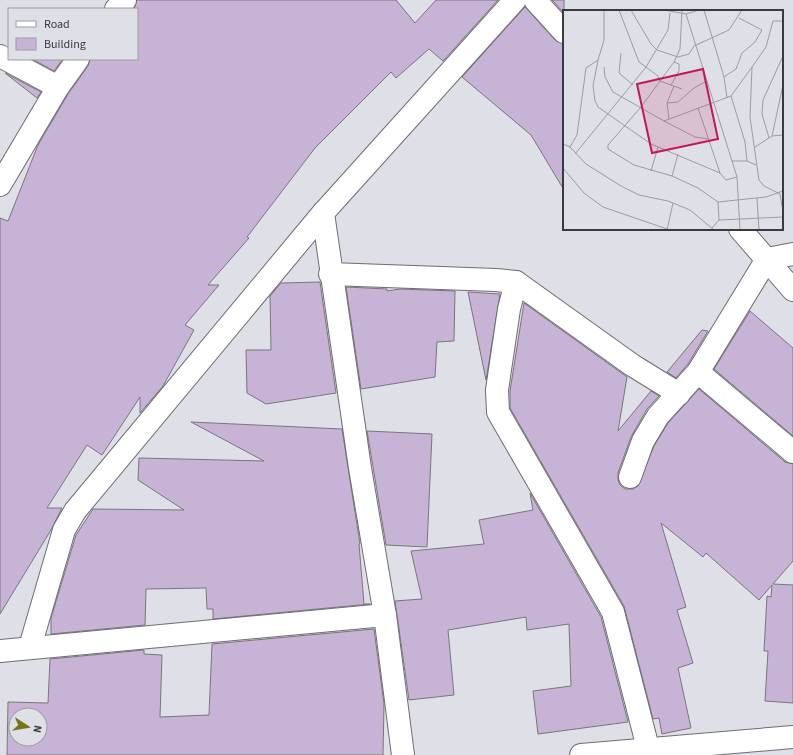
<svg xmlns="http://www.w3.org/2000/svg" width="793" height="755" viewBox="0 0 793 755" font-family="'Source Sans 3',sans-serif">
  <rect width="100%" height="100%" fill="#dedfe7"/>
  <g fill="#c7b3d5" stroke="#7a767c" fill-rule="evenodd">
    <polygon points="137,0 396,0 415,23 436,0 498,0 443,61 429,49 396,78 391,72 315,148 247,237 249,238 208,285 219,285 185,325 194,330 163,386 140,413 140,397 102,455 87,445 47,508 62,508 51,530 0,614 0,218 8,221 38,145 68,94 88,66 90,59 137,59 137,9 134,9"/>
    <polygon points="552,0 564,0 564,13"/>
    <polygon points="525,7 555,40 564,44 564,190 531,135 462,77"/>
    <polygon points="32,59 63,59 54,71"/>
    <polygon points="5,73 41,92 37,98"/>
    <polygon points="320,282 336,393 266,404 247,393 246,350 271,350 270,296 281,283"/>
    <polygon points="346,287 387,289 387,291 400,289 455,291 454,341 437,342 435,377 361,389"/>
    <polygon points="468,292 500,294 486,380"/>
    <polygon points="524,303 627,377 618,431 651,391 659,396 647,409 631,437 618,473 618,480 620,485 625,489 633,489 638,486 654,446 668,423 699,389 785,462 793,464 793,561 773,584 793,585 793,703 765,701 768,651 764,651 767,596 771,597 772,585 759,600 706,553 703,557 661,523 686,607 677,610 693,663 678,668 691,728 662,734 659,718 653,719 624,606 510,408 510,391"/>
    <polygon points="750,311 793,348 793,436 714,369"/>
    <polygon points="702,330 708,331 688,364 676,378 667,372"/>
    <polygon points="191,422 342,429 360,544 359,544 364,604 370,604 213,619 213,609 207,609 206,588 146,589 145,625 51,634 51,618 76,535 93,509 184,510 138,480 139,458 264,461"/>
    <polygon points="367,431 432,434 427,547 386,545"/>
    <polygon points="530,493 601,617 628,722 538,734 533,691 571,686 569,624 527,630 526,617 448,630 454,695 409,700 395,601 422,599 411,551 484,544 479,520 533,510"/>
    <path d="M374,629L384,704L383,755H7L8,702L48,703L50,659L144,650V654L162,655L160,717L209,715L212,644ZM16,715H40V739H16Z"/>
  </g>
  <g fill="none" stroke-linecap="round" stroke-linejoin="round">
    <defs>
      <g id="minor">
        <polyline points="535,0 564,32"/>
        <polyline points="116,9 125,0"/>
        <polyline points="0,56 58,87"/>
        <polyline points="0,185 58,87 78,59"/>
        <polyline points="740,229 793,290"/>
        <polyline points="330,274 496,280 516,282 509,309 497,390 498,412 613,612 648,748"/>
        <polyline points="516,282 632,365 679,394"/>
        <polyline points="698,372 793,452"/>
        <polyline points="630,477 643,441 658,416 698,372 767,259 793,254"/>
        <polyline points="30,647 64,530 75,511 323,213"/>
        <polyline points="0,651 385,615"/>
        <polyline points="403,755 385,615 360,468 323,213 515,0"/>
        <polyline points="581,755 793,737"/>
      </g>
    </defs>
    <use href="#minor" stroke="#6d6d74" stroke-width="24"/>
    <use href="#minor" stroke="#fff" stroke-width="22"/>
  </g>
  <g transform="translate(563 10)">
    <rect width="220" height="220" fill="#dedfe7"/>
    <path fill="none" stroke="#9c9da3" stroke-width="1" d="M56,0L76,52L95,66L97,71L119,79M68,0L88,34L94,40L115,47L126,44L131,36L166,20L179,0M101,0L123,4L136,0M141,0L161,67L164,88M123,4L174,167L177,220M220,11H210L203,37L189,57L187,107L196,170L201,176L217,184L220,201M58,43L56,63L70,75M35,50L30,76L32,91L35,97L88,134L157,163L163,170L174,167M111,52L78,97L45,135V139L71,155L109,166L135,178L155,192L203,187L220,181M41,57L42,67L50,82L101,111L168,86L189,57M161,67L173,59L179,43L192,32L199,20L176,8M108,75L116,61V54L111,52L117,39L119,0M168,86L182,132L184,151M104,93L111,76M135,98L157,163M106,109L104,93L115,92L131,78L142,72M101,111L132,127L145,129M209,126L220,75M206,128L199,104L200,90L220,46M0,134L7,137L23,154L58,176L76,185L105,191L127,200L151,220M7,137L14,125L23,58L35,50L41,30V0M192,137L209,126L220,125M12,144L83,57L105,20L107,3M169,151H184L193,155M0,158L21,183L40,197L107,220M88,161L95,137M109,166L115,144M194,188L196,220M156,210L220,207M149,218L156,210L155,192M104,220L110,193"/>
    <path fill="#c2185b" fill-opacity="0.15" stroke="#c2185b" stroke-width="2" d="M140,59L155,129L89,143L74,74Z"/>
    <rect width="220" height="220" fill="none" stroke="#3a3a3e" stroke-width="2"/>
  </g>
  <rect x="8" y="8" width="130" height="52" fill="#dedfe7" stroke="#9c9da3"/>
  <rect x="16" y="21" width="20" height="6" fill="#ffffff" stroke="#9c9da3"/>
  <text x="44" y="28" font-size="12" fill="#3a3a3e">Road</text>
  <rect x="16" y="38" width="20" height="12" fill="#c7b3d5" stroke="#9c9da3"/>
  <text x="44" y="48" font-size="12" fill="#3a3a3e">Building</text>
  <g transform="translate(28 727) rotate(102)"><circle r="19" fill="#dedfe7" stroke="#9c9da3"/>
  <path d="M0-3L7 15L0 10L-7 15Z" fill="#7a7316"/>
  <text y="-6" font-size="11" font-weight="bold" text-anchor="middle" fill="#3a3a3e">N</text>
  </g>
</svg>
